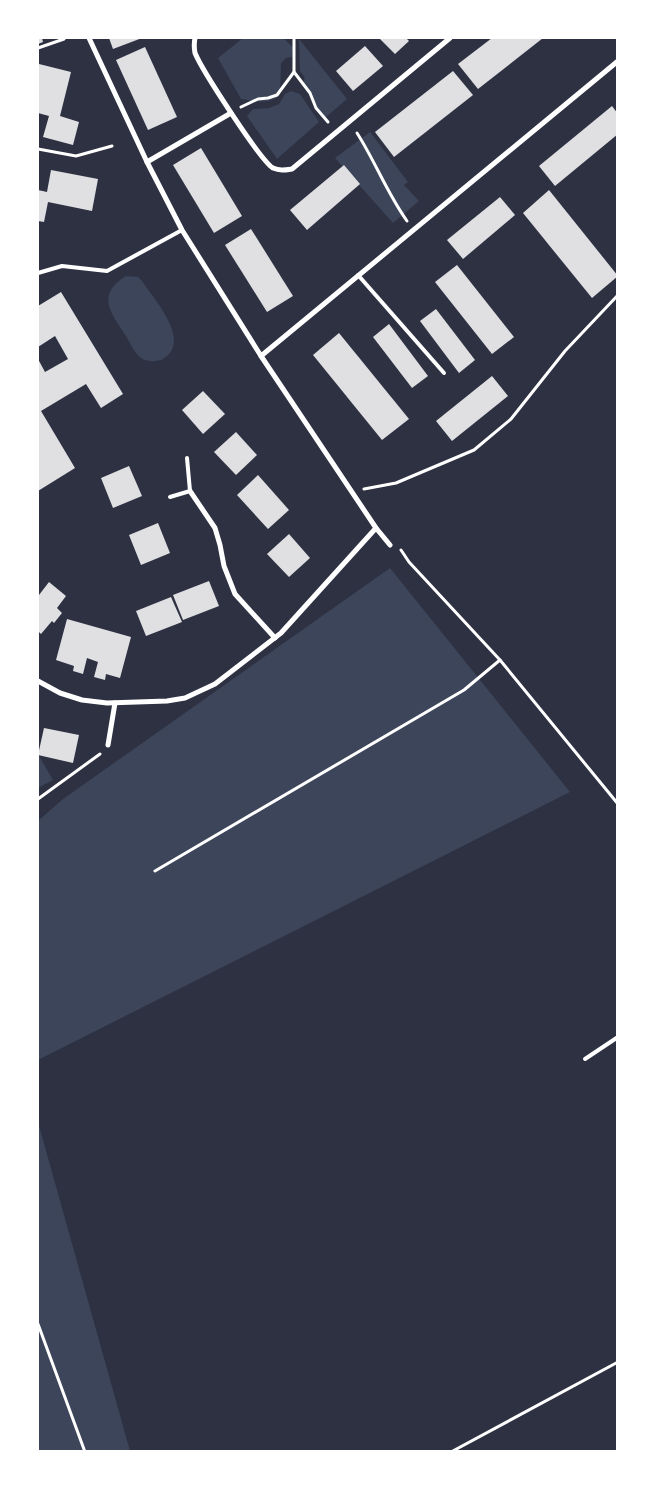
<svg xmlns="http://www.w3.org/2000/svg" width="655" height="1489" viewBox="0 0 655 1489" font-family="Karla,sans-serif">
  <rect width="100%" height="100%" fill="#2d3142"/>
  <g fill="#3c4559">
    <path d="M243,38H283L293,47L292,57L286,58L281,63L280,95C268,105 256,101 241,99L218,58Z"/>
    <path d="M299,39L347,99L325,118C315,107 311,94 302,84L305,78L300,71Z"/>
    <polygon points="291,91 300,94 319,122 277,159 247,116 253,109 269,108 279,104 285,94"/>
    <polygon points="370,132 408,182 404,185 419,201 393,223 335,158"/>
    <path d="M126,276L138,277L142,281C154,299 193,342 163,359C157,362 147,362 141,358C135,354 130,343 126,336C111,313 95,295 126,276Z"/>
    <polygon points="390,568 570,792 38,1060 38,821 63,799"/>
    <polygon points="38,754 53,780 38,788"/>
    <polygon points="38,1122 130,1451 38,1451"/>
  </g>
  <g fill="#e0e0e3">
    <polygon points="38,38 42,38 43,42 38,44"/>
    <polygon points="109,38 142,38 113,49"/>
    <polygon points="379,38 406,38 409,41 395,54"/>
    <polygon points="492,38 543,38 478,89 458,64"/>
    <polygon points="365,46 383,66 353,91 336,71"/>
    <polygon points="145,47 177,117 148,130 116,60"/>
    <polygon points="39,64 71,72 60,116 79,122 73,145 43,137 49,116 38,113 38,72"/>
    <polygon points="453,71 473,95 394,157 375,132"/>
    <polygon points="612,106 618,114 618,134 555,186 539,166"/>
    <polygon points="201,148 242,216 214,233 173,165"/>
    <polygon points="344,165 360,184 307,230 290,210"/>
    <polygon points="51,170 98,179 92,211 48,202 44,222 38,221 38,190 47,192"/>
    <polygon points="549,190 618,276 592,298 523,213"/>
    <polygon points="500,197 515,215 463,259 447,240"/>
    <polygon points="251,229 293,296 267,312 225,245"/>
    <polygon points="457,265 514,337 492,354 435,282"/>
    <polygon points="61,292 123,394 101,408 86,384 41,411 75,468 38,491 38,359 45,372 68,359 55,336 38,347 38,306"/>
    <polygon points="436,309 475,360 459,373 420,321"/>
    <polygon points="389,324 428,376 412,388 373,337"/>
    <polygon points="339,333 409,419 382,440 313,355"/>
    <polygon points="492,376 508,396 452,441 436,421"/>
    <polygon points="203,391 225,414 203,434 182,410"/>
    <polygon points="236,432 257,455 236,475 214,452"/>
    <polygon points="129,466 142,496 113,508 101,478"/>
    <polygon points="258,475 289,510 268,529 237,495"/>
    <polygon points="158,523 170,553 141,565 129,535"/>
    <polygon points="289,534 310,558 289,577 267,554"/>
    <polygon points="209,581 219,606 183,620 173,595"/>
    <polygon points="49,582 66,596 57,608 62,613 54,623 52,621 41,634 38,631 38,594 39,595"/>
    <polygon points="171,597 182,622 146,636 136,611"/>
    <polygon points="67,619 131,637 120,678 106,674 105,680 94,677 98,662 87,658 83,674 73,671 74,666 56,660"/>
    <polygon points="44,728 79,735 73,763 38,755"/>
  </g>
  <g fill="none" stroke-linecap="round" stroke-linejoin="round">
    <g stroke="#fff" stroke-width="3">
      <polyline points="294,38 294,72 310,93 316,108 328,122"/>
      <polyline points="38,48 64,39"/>
      <polyline points="241,107 258,99 268,98 277,95 294,72"/>
      <path d="M357,133C375,161 387,193 407,221"/>
      <polyline points="38,149 76,156 112,146"/>
      <polyline points="364,489 396,483 474,450 511,419 565,351 618,295"/>
      <polyline points="401,550 409,562 500,660 618,804"/>
      <polyline points="38,799 100,754"/>
      <polyline points="155,871 464,690 500,660"/>
      <polyline points="38,1324 85,1452"/>
      <polyline points="451,1452 618,1362"/>
    </g>
    <g stroke="#fff" stroke-width="4">
      <polyline points="38,273 62,266 107,271 182,230"/>
      <polyline points="358,275 444,373"/>
      <polyline points="170,497 190,491 187,458"/>
      <polyline points="585,1059 618,1037"/>
    </g>
    <g stroke="#fff" stroke-width="5">
      <polyline points="89,38 147,162 182,230 261,356 376,528 390,545"/>
      <path d="M195,38C194,43 194,48 195,53C202,70 260,160 273,168C280,171 285,170 292,169L450,38"/>
      <polyline points="147,162 231,113"/>
      <polyline points="261,356 618,61"/>
      <polyline points="190,491 215,528 220,545 224,566 235,594 275,638"/>
      <polyline points="38,681 60,693 82,700 107,703 167,701 185,698 215,684 281,633 376,528"/>
      <polyline points="108,745 115,703"/>
    </g>
  </g>
  <rect width="655" height="1489" fill="none" stroke="#ffffff" stroke-width="78"/>
</svg>
